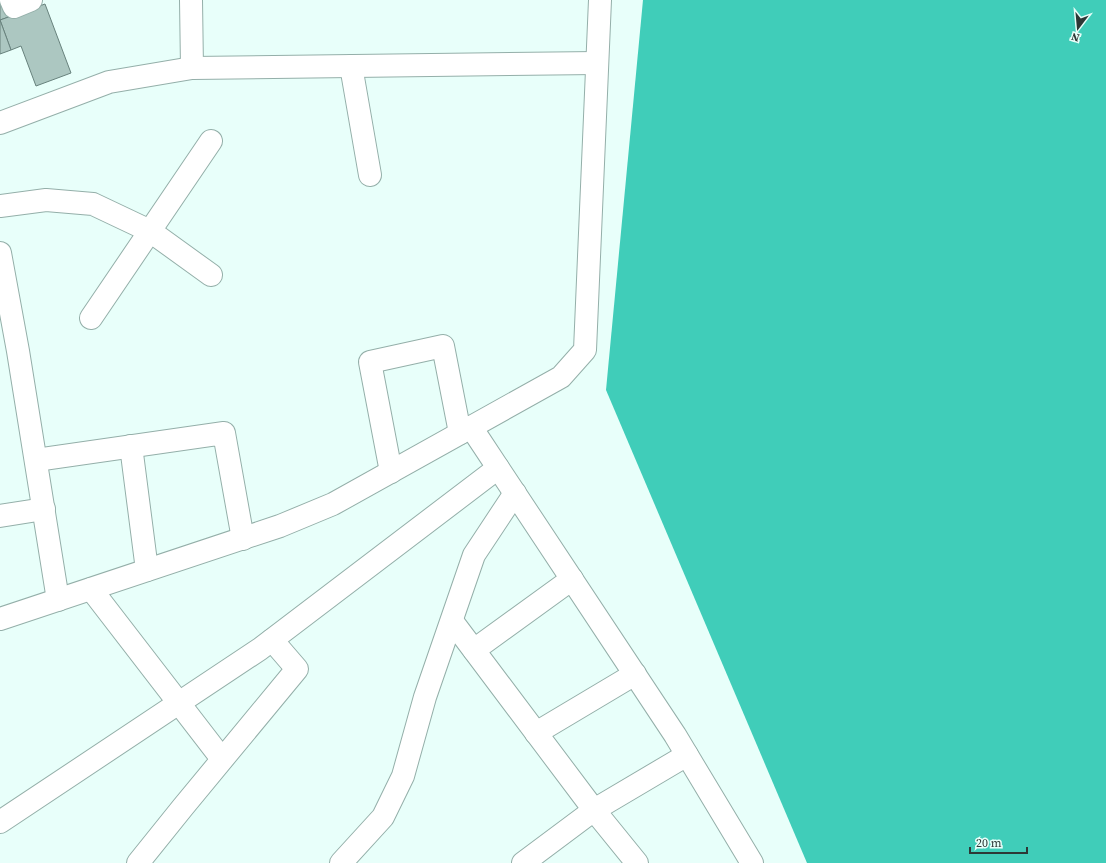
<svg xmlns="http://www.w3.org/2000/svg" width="1106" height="863" viewBox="0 0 1106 863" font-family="'Source Serif 4',serif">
  <rect width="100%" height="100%" fill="#e8fffa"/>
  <polygon fill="#40cdb9" points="643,0 1106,0 1106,863 807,863 606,390"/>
  <g fill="#acc7c1" stroke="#68827d">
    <polygon points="0,0 3,0 9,17 0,20"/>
    <polygon points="45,4 71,73 36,86 21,46 11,50 0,20"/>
    <polygon points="0,20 11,50 0,54"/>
  </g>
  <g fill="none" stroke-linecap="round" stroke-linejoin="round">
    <defs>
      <g id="minor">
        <polyline points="11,0 14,7 31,0"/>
        <polyline points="191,0 192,68"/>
        <polyline points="351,66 370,175"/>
        <polyline points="0,123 109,82 192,68 597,63"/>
        <polyline points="0,206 46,200 93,204 150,231 211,275"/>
        <polyline points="0,253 18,351 58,600"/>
        <polyline points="91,318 211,141"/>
        <polyline points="471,427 675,735 752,863"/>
        <polyline points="131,446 147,570"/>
        <polyline points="36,460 224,433 243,539"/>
        <polyline points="391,472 370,362 443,346 460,433"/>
        <polyline points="0,516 44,509"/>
        <polyline points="91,589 222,759"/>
        <polyline points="0,619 280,526 333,504 561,377 585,350 600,0"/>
        <polyline points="452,621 594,810 637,863"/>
        <polyline points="474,650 572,579"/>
        <polyline points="536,733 635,674"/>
        <polyline points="0,822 260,649 498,468"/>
        <polyline points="138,863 183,807 297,669 272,640"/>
        <polyline points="341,863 383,817 403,776 425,697 474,555 515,493"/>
        <polyline points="523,863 594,810 687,755"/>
      </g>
    </defs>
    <use href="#minor" stroke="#94afa9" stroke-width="24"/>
    <use href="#minor" stroke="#fff" stroke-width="22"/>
  </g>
  <g transform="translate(1078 28) rotate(196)" stroke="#e8fffa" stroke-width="3" paint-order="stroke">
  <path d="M0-3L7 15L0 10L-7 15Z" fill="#2d3836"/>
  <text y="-6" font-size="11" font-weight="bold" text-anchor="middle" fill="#2d3836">N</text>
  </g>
  <path d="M970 847v6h57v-6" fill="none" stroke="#2d3836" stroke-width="2"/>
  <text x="976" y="847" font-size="12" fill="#2d3836" stroke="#e8fffa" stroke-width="3" paint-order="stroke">20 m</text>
</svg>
